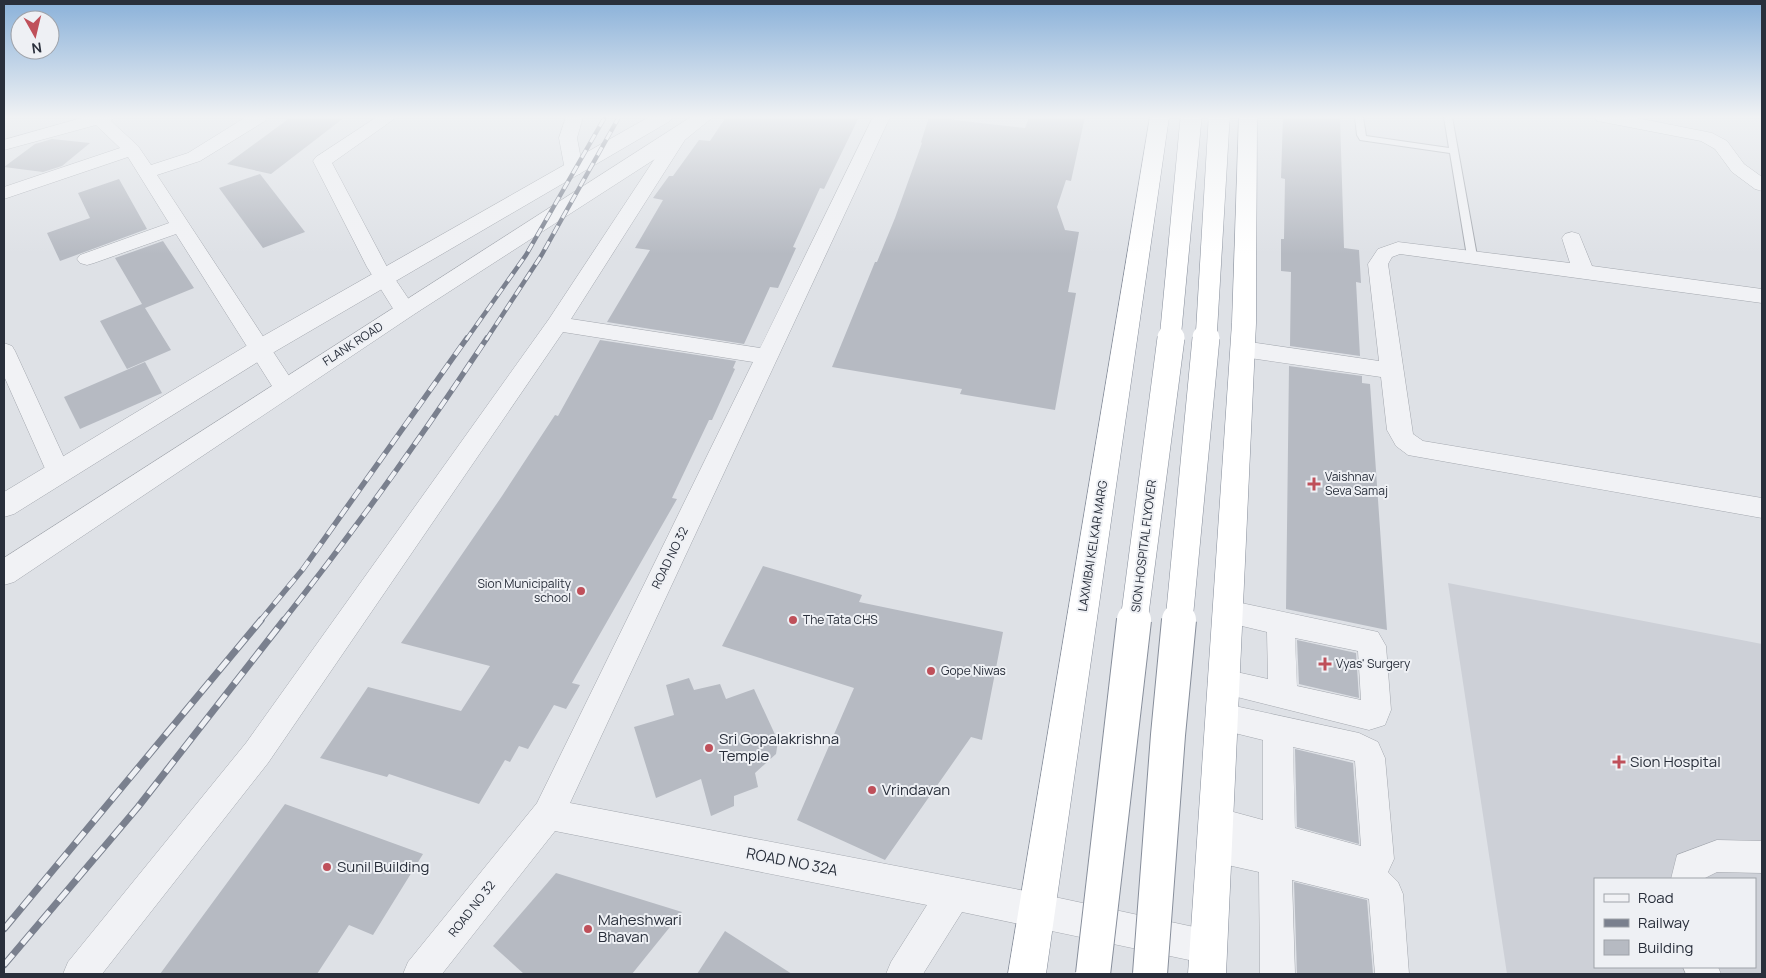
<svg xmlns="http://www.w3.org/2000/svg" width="1766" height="978" viewBox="0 0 1766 978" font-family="Manrope,sans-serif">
  <rect width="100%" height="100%" fill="#dee1e6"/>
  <path fill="#cdd0d7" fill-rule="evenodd" d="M1448,583L1762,644V974H1507ZM1595,879H1755V967H1595Z"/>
  <g fill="#b6bac2">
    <polygon points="291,117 345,117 271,174 227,164"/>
    <polygon points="726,117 859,117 824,189 820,188 793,247 796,248 778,288 770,287 744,344 607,322 650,250 635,248 663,200 653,198 669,176 673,176 699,140 710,141"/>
    <polygon points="929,117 1025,128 1029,117 1085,117 1071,181 1066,180 1057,207 1065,230 1079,232 1068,292 1076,293 1055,410 960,394 962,389 832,367 875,262 877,262 895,218 922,143 921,142"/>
    <polygon points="1283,117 1340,117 1344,248 1359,250 1361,283 1356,282 1360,356 1290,346 1291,272 1281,271 1281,239 1284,239 1285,179 1281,178"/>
    <polygon points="52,139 90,143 62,166 43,172 4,167 35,144"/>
    <polygon points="260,174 305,232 263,248 219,188"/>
    <polygon points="119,179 147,229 60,261 47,233 90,218 78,193"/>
    <polygon points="163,241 194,288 145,308 171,350 127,369 100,321 142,304 115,258"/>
    <polygon points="600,340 736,361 733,368 735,369 712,420 709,420 672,498 677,499 572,683 580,685 566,709 554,705 528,749 519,746 510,762 505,760 479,804 389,774 387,777 320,758 368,687 461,711 490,666 401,643 502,496 555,415 558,416"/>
    <polygon points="145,362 162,393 80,429 64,397"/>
    <polygon points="1289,366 1362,376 1362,383 1370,384 1387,630 1286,609"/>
    <polygon points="763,566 862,595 859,602 1003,632 982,740 971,737 885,860 797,820 854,688 722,646"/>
    <polygon points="1297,640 1356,653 1359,698 1299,684"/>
    <polygon points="689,678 694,690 720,684 726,699 754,689 778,741 776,754 755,773 758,787 734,796 734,806 711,816 701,779 656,798 634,727 674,715 666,685"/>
    <polygon points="1295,749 1353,763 1359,844 1297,827"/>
    <polygon points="285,804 423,854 373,935 349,925 317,974 160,974"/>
    <polygon points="556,873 682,912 632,974 524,974 493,946"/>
    <polygon points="1294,882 1367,900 1373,974 1297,974"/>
    <polygon points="725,931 792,974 697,974"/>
  </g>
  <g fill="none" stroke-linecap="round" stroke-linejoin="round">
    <defs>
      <polygon id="service" points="1355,117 1363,117 1366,136 1449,148 1444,117 1452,117 1477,256 1476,258 1468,258 1467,256 1450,153 1360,140 1357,135"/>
      <g id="minor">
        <polygon points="85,117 114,117 111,121 138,146 151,165 188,153 246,117 267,117 265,121 200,161 157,175 293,382 296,388 293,394 285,396 277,394 176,234 94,263 87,265 80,263 77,259 80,255 169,223 128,157 4,199 4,187 120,148 96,125 4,150 4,140"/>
        <polygon points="377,117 397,117 332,163 387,267 416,310 413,315 405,317 397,315 367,267 313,161 316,157"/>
        <polygon points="566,117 583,117 577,138 583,170 580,174 574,175 568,174 565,170 559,138"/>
        <polygon points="873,117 890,117 570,803 1036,893 1208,930 1220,935 1225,947 1220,959 1208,964 962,912 923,974 886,974 891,962 927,905 555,831 442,974 403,974 408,962 537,803 753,362 563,332 268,763 102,974 63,974 68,962 246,743 549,319 673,131 679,130 685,131 688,135 571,319 760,348"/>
        <polygon points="1595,117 1632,117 1712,133 1727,141 1744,164 1762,177 1762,191 1755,189 1732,172 1715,149 1701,141 1603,122 1597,121"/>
        <polygon points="1572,232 1579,234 1592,266 1762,289 1762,303 1400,254 1392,257 1388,264 1413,434 1423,441 1762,498 1762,518 1408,455 1396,446 1387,430 1381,377 1243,357 1235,354 1232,349 1235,344 1243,341 1379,361 1368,264 1378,249 1398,242 1570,263 1562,238 1565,234"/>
        <polygon points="4,343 12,346 15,351 71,473 68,480 59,482 50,480 47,473 4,376"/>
        <path d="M1227,600L1378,632L1386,646L1391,710L1385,725L1369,730L1213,691L1208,682L1213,673L1223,669L1268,679L1267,632L1217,620L1213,612L1217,604ZM1295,638L1358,651L1361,700L1297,686Z"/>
        <path d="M1221,703L1359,733L1378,742L1385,758L1394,859L1388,872L1398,882L1403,894L1409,974H1375L1369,899L1292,880L1295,974H1260L1259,872L1214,862L1203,857L1198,846L1204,834L1199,823L1204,812L1215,807L1263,820V740L1210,727L1206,717L1210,707ZM1293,747L1355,761L1361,846L1295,828Z"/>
        <polygon points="1717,840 1762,841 1762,873 1717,872 1703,879 1671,879 1677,855"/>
        <polygon points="1683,967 1718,967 1721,974 1686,974"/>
      </g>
      <g id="tertiary">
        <polygon points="649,117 672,117 670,121 269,355 14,514 4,517 4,492 251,343"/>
        <polygon points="691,117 713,117 686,139 413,315 14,582 4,585 4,558"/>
      </g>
      <g id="trunk">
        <polygon points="1150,117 1169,117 1046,974 1008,974"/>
        <polygon points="1239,117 1257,117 1256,323 1226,974 1188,974 1232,323"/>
      </g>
    </defs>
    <use href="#service" stroke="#a4a8af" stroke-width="2"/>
    <use href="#minor" stroke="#a4a8af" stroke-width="1"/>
    <use href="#tertiary" stroke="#a4a8af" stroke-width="1"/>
    <use href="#trunk" stroke="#878e9b" stroke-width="1"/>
    <use href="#service" fill="#f1f2f5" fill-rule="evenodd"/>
    <use href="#minor" fill="#f1f2f5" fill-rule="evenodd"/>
    <use href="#tertiary" fill="#f1f2f5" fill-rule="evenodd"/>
    <use href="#trunk" fill="#fff" fill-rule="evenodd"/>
    <defs>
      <g id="rail-far2">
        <polyline points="466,340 526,255 605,117"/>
        <polyline points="486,340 541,256 619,117"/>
      </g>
      <g id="rail-far1">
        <polyline points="260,621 303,569 467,338"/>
        <path d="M283,621C355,530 423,435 487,338"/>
      </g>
      <g id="rail">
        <polyline points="4,929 261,620"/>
        <polyline points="4,965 138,807 284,620"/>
      </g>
    </defs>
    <use href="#rail-far2" stroke="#7a808e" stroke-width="4.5"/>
    <use href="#rail-far1" stroke="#7a808e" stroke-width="5.5"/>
    <use href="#rail" stroke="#7a808e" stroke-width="7"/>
    <use href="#rail-far2" stroke="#eef0f4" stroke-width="3" stroke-dasharray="9" stroke-linecap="butt"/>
    <use href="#rail-far1" stroke="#eef0f4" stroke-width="4" stroke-dasharray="11" stroke-linecap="butt"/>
    <use href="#rail" stroke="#eef0f4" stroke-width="5" stroke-dasharray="14" stroke-linecap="butt"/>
    <defs>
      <g id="trunk-bridge-far2">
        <polyline points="1170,340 1191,118"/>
        <polyline points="1206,340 1219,121"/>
      </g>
      <g id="trunk-bridge-far1">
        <polyline points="1134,621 1171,338"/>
        <polyline points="1179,621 1206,338"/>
      </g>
      <g id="trunk-bridge">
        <polyline points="1093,974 1134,620"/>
        <polyline points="1150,974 1168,735 1179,620"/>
      </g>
    </defs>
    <use href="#trunk-bridge-far2" stroke="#878e9b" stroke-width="22" stroke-linecap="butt"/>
    <use href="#trunk-bridge-far1" stroke="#878e9b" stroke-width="28" stroke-linecap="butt"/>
    <use href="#trunk-bridge" stroke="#878e9b" stroke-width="36" stroke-linecap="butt"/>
    <use href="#trunk-bridge-far2" stroke="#fff" stroke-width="21"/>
    <use href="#trunk-bridge-far1" stroke="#fff" stroke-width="27"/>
    <use href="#trunk-bridge" stroke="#fff" stroke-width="34"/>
  </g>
  <linearGradient id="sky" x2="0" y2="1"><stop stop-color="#8ab1d9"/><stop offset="0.46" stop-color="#f0f2f4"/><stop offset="1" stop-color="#f0f2f4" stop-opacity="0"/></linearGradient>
  <rect width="1766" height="254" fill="url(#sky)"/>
  <g fill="#bf505a" stroke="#eef0f4" stroke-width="2">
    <path d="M1311.5 476.5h5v5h5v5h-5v5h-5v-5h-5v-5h5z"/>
    <circle cx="581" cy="591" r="5"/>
    <circle cx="793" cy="620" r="5"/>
    <path d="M1322.5 656.5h5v5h5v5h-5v5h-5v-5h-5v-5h5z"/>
    <circle cx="931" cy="671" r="5"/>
    <circle cx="709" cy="748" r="5"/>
    <path d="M1616.5 754.5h5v5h5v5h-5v5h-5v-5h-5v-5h5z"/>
    <circle cx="872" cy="790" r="5"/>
    <circle cx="327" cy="867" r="5"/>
    <circle cx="588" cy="929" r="5"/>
  </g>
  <g text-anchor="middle" stroke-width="4" stroke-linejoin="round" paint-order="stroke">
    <g font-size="12" fill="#292f3b" stroke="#eef0f4">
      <text transform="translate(353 344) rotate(-33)" y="4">FLANK ROAD</text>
      <text transform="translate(1093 546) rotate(-81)" y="4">LAXMIBAI KELKAR MARG</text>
      <text transform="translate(1144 546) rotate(-83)" y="4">SION HOSPITAL FLYOVER</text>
      <text transform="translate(670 558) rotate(-64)" y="4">ROAD NO 32</text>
      <text transform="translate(472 909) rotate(-52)" y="4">ROAD NO 32</text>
    </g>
    <g font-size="12" fill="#292f3b" stroke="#eef0f4" text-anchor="start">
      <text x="1325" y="481">Vaishnav<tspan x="1325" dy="14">Seva Samaj</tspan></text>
      <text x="571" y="588" text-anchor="end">Sion Municipality<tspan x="571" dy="14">school</tspan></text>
      <text x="803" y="624">The Tata CHS</text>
      <text x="1336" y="668">Vyas' Surgery</text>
      <text x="941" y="675">Gope Niwas</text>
    </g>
    <g font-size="15" fill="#292f3b" stroke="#eef0f4" text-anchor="start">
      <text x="719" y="744">Sri Gopalakrishna<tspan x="719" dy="17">Temple</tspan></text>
      <text x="1630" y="767">Sion Hospital</text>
      <text x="882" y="795">Vrindavan</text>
      <text x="337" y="872">Sunil Building</text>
      <text x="598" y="925">Maheshwari<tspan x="598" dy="17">Bhavan</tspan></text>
    </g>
    <g font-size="15" fill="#292f3b" stroke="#eef0f4">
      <text transform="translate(792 862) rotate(11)" y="5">ROAD NO 32A</text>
    </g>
  </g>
  <rect width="1766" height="978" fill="none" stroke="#292f3b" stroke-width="10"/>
  <rect x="1594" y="878" width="162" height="90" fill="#eef0f4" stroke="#9fa3aa"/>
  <rect x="1604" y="894" width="25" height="8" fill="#f1f2f5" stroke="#9fa3aa"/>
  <text x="1638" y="903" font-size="15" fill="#292f3b">Road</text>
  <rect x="1604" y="919" width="25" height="8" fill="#7a808e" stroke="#9fa3aa"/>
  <text x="1638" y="928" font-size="15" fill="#292f3b">Railway</text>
  <rect x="1604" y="940" width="25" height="15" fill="#b6bac2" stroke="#9fa3aa"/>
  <text x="1638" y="953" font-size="15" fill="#292f3b">Building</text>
  <g transform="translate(35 35) rotate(172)"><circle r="24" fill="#eef0f4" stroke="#9fa3aa"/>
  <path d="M0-4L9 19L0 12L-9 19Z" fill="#bf505a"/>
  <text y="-8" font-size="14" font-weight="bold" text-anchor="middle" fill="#292f3b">N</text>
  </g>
</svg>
